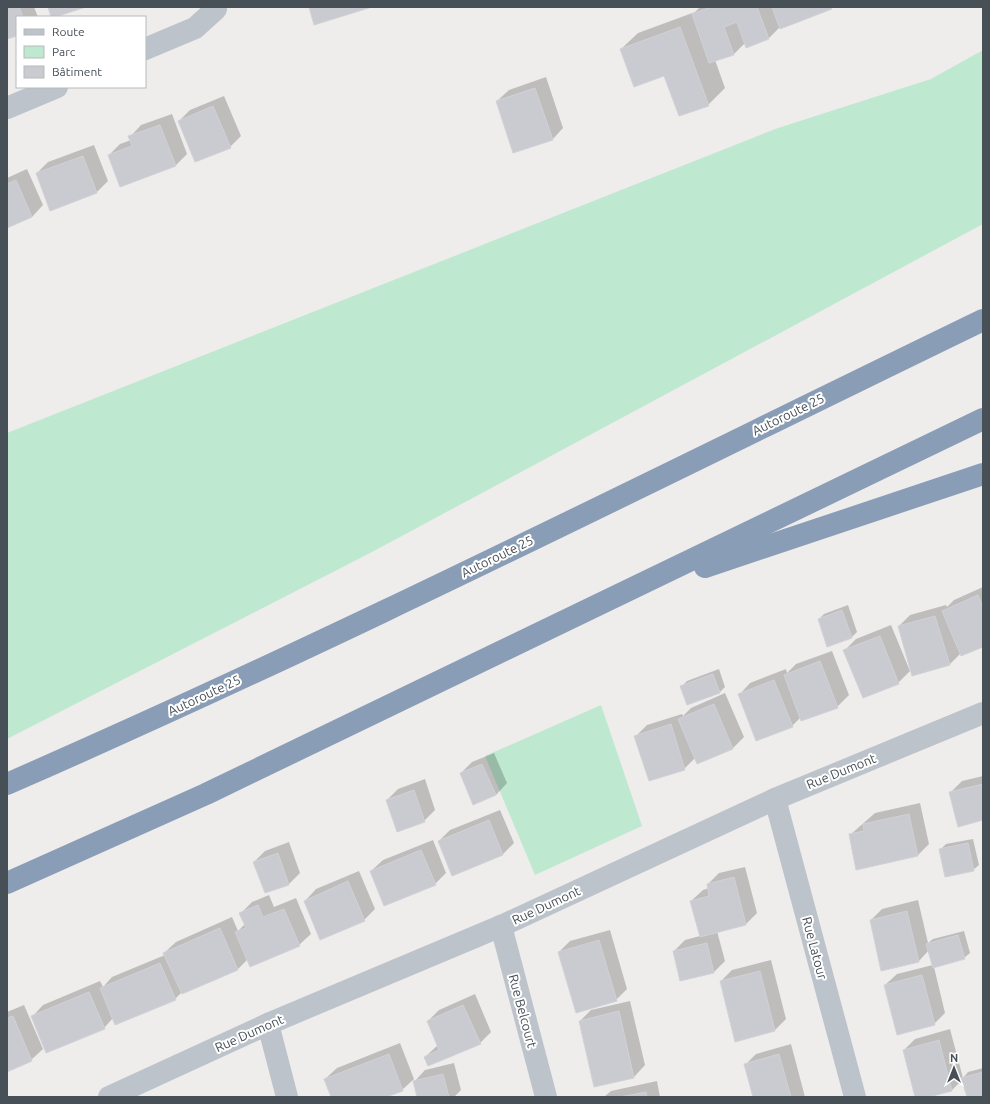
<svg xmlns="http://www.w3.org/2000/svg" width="990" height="1104" viewBox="0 0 990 1104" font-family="Ubuntu,sans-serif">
  <rect width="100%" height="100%" fill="#efecec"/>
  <g fill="#bee9d0">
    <polygon points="983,50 983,224 372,552 7,739 7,433 778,128 931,79"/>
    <polygon points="601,705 642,826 535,875 485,756"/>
  </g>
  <g fill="#0003">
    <polygon points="7,7 34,7 38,17 17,17 17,35 7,38"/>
    <polygon points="700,7 833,7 780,27 768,39 745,43 734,54 715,60 725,88 708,105 664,75 621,49 638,33 695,12"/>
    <polygon points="546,77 563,128 552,140 497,101 509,90"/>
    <polygon points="224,96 241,136 230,147 179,121 190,110"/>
    <polygon points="172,114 187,154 176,165 120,186 109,155 120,144 131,140 130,137 141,125"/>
    <polygon points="94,145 108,181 96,193 37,173 48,162"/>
    <polygon points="27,169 43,205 32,217 7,227 7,178"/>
    <polygon points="983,587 983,646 961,653 949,665 899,626 910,615 946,605 947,607 954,600"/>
    <polygon points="848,605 857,632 852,637 819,619 824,614"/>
    <polygon points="891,625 910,671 898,683 844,651 856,639"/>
    <polygon points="832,651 849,695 837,707 801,717 792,726 739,695 750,683 786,669 787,673 796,664"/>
    <polygon points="719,669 725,687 720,692 688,704 681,687 687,681"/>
    <polygon points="725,693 744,737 733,748 695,758 684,769 636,736 647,725 682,714 683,716 691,708"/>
    <polygon points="494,753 507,783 496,795 461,773 472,762"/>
    <polygon points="983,776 983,819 950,793 962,781"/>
    <polygon points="425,779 435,810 424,821 387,800 398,789"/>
    <polygon points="920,803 929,844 918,855 857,869 850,835 875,813"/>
    <polygon points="500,810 514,843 503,854 453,874 439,841 450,830"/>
    <polygon points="973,839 979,865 973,870 940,850 946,844"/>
    <polygon points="433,840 446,873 435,884 371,871 383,860"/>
    <polygon points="289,842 300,873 289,884 265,892 254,862 265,851"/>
    <polygon points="745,867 757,913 745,925 717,931 725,961 714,972 674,951 685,940 700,936 691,901 703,890 709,888 708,884 719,873"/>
    <polygon points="359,871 375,909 364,920 305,901 316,889"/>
    <polygon points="269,895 274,907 296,898 311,934 299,945 248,959 238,969 182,992 175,999 113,1018 104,1028 32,1017 43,1005 100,981 103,987 112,977 165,955 164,953 176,942 232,917 238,931 245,924 241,913 252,902"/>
    <polygon points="918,900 928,943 933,939 964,931 970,953 964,958 934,967 945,1013 934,1024 885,985 897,974 933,965 929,950 919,961 871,920 882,909"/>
    <polygon points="610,930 627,989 616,1000 559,952 570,941"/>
    <polygon points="771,960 786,1019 775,1030 721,981 732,970"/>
    <polygon points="475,994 491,1032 480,1043 425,1057 438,1045 428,1021 439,1010"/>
    <polygon points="630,1001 645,1065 634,1077 580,1021 591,1010"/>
    <polygon points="24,1005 43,1049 31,1060 7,1071 7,1012"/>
    <polygon points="950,1029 963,1078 968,1072 983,1068 983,1097 968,1097 963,1079 952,1090 925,1097 916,1097 904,1050 915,1039"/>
    <polygon points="400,1043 414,1079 402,1090 383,1097 332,1097 325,1079 337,1068"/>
    <polygon points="791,1044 805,1097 754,1097 745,1065 756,1054"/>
    <polygon points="454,1063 461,1090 454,1097 418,1097 414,1082 425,1070"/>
    <polygon points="657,1081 660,1097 604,1097 611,1091"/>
  </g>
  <g fill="#cacbd1" stroke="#d1d2d7">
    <polygon points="7,7 19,7 23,17 17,17 17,36 7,39"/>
    <polygon points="48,7 86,7 55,17 51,17"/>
    <polygon points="309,7 372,7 314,25"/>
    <polygon points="711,7 757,7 769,39 746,48 737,22 724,27 734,55 709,63 692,14"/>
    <polygon points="772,7 831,7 832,9 780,29"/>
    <polygon points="680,27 709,106 679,116 664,76 634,87 620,49"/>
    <polygon points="535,88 553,140 513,153 496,101"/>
    <polygon points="213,106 231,148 195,162 178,121"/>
    <polygon points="160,125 176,166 120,187 108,155 132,146 128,136"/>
    <polygon points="83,156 97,193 50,211 36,173"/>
    <polygon points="16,180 32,217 7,228 7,184"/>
    <polygon points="978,595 983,607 983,647 961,656 942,611"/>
    <polygon points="842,610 852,638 827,647 818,619"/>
    <polygon points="935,616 950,665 912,676 898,626"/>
    <polygon points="880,636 899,684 863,698 843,650"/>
    <polygon points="820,661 838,708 801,721 784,675"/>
    <polygon points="713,674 720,693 687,705 680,686"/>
    <polygon points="774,680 793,727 756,741 738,694"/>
    <polygon points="714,704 733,749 697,764 678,719"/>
    <polygon points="671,724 685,770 649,781 634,736"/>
    <polygon points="482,764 496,795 473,805 460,773"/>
    <polygon points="983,784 983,820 958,827 949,792"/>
    <polygon points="414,790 425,822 397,832 386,800"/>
    <polygon points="909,814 918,856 856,870 849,834 864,831 863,824"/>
    <polygon points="489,820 503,855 452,876 438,841"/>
    <polygon points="968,843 974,871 945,877 939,849"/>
    <polygon points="421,850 436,885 384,906 370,871"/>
    <polygon points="278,853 289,885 265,893 253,862"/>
    <polygon points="734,877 746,925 700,937 690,901 709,896 707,884"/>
    <polygon points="348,881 365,921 320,940 304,901"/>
    <polygon points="258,905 263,917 284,909 300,946 250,967 235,932 246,928 239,913"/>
    <polygon points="907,911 919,962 881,971 870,920"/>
    <polygon points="220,928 238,970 182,994 163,953"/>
    <polygon points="958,935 965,959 933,968 926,944"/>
    <polygon points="599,940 617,1001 576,1013 558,952"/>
    <polygon points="707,943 714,973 680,981 673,951"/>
    <polygon points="160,963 176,1000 115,1025 100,988"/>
    <polygon points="760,971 775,1031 735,1042 720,981"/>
    <polygon points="922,975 935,1025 897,1035 884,985"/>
    <polygon points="89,992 105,1029 46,1053 31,1016"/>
    <polygon points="463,1005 481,1044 428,1066 424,1057 439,1050 427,1021"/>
    <polygon points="619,1011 634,1078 594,1087 579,1021"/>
    <polygon points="13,1016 32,1061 7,1072 7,1018"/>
    <polygon points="939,1040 952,1091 929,1097 915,1097 903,1050"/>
    <polygon points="389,1054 403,1091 386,1097 331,1097 324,1079"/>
    <polygon points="779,1054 791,1097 753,1097 744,1064"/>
    <polygon points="983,1072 983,1097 967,1097 961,1078"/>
    <polygon points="443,1074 449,1097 417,1097 413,1081"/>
    <polygon points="646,1092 647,1097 620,1097"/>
  </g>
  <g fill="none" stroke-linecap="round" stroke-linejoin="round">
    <g stroke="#bcc3ca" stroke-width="22">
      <polyline points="145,49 195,28 216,9 215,7"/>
      <polyline points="7,108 57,87"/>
      <polyline points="775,799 855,1097"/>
      <polyline points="501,926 546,1097"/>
      <polyline points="268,1024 287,1097"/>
      <polyline points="109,1097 268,1024 501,926 775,799 983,713"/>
    </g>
    <g stroke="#899db6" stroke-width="22">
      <polyline points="705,567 983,474"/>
      <path d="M7,784C337,640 659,477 983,320"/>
      <polyline points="7,883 206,794 983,419"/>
    </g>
  </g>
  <g text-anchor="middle" stroke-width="4" stroke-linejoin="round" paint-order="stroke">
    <g font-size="13" fill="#474f57" stroke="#fff">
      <text transform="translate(788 414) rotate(-26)" y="5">Autoroute 25</text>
      <text transform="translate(497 556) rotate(-26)" y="5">Autoroute 25</text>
      <text transform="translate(204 695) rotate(-25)" y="5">Autoroute 25</text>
      <text transform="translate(841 771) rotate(-22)" y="5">Rue Dumont</text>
      <text transform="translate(546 905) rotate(-25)" y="5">Rue Dumont</text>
      <text transform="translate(815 948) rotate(75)" y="5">Rue Latour</text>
      <text transform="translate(523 1011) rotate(75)" y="5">Rue Belcourt</text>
      <text transform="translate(249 1033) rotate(-24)" y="5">Rue Dumont</text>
    </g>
  </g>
  <rect width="990" height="1104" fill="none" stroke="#474f57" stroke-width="16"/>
  <rect x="16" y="16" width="130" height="72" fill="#ffffff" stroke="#b5b9bc"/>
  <rect x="24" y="29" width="20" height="6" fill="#bcc3ca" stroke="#b5b9bc"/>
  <text x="52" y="36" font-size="12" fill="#474f57">Route</text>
  <rect x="24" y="46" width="20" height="12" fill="#bee9d0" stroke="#b5b9bc"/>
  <text x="52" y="56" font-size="12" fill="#474f57">Parc</text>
  <rect x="24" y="66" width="20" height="12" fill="#cacbd1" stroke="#b5b9bc"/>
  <text x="52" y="76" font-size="12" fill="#474f57">Bâtiment</text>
  <g transform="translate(954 1068)" stroke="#ffffff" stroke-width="3" paint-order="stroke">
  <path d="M0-3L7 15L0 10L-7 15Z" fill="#474f57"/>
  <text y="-6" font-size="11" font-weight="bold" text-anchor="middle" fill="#474f57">N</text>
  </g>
</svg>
